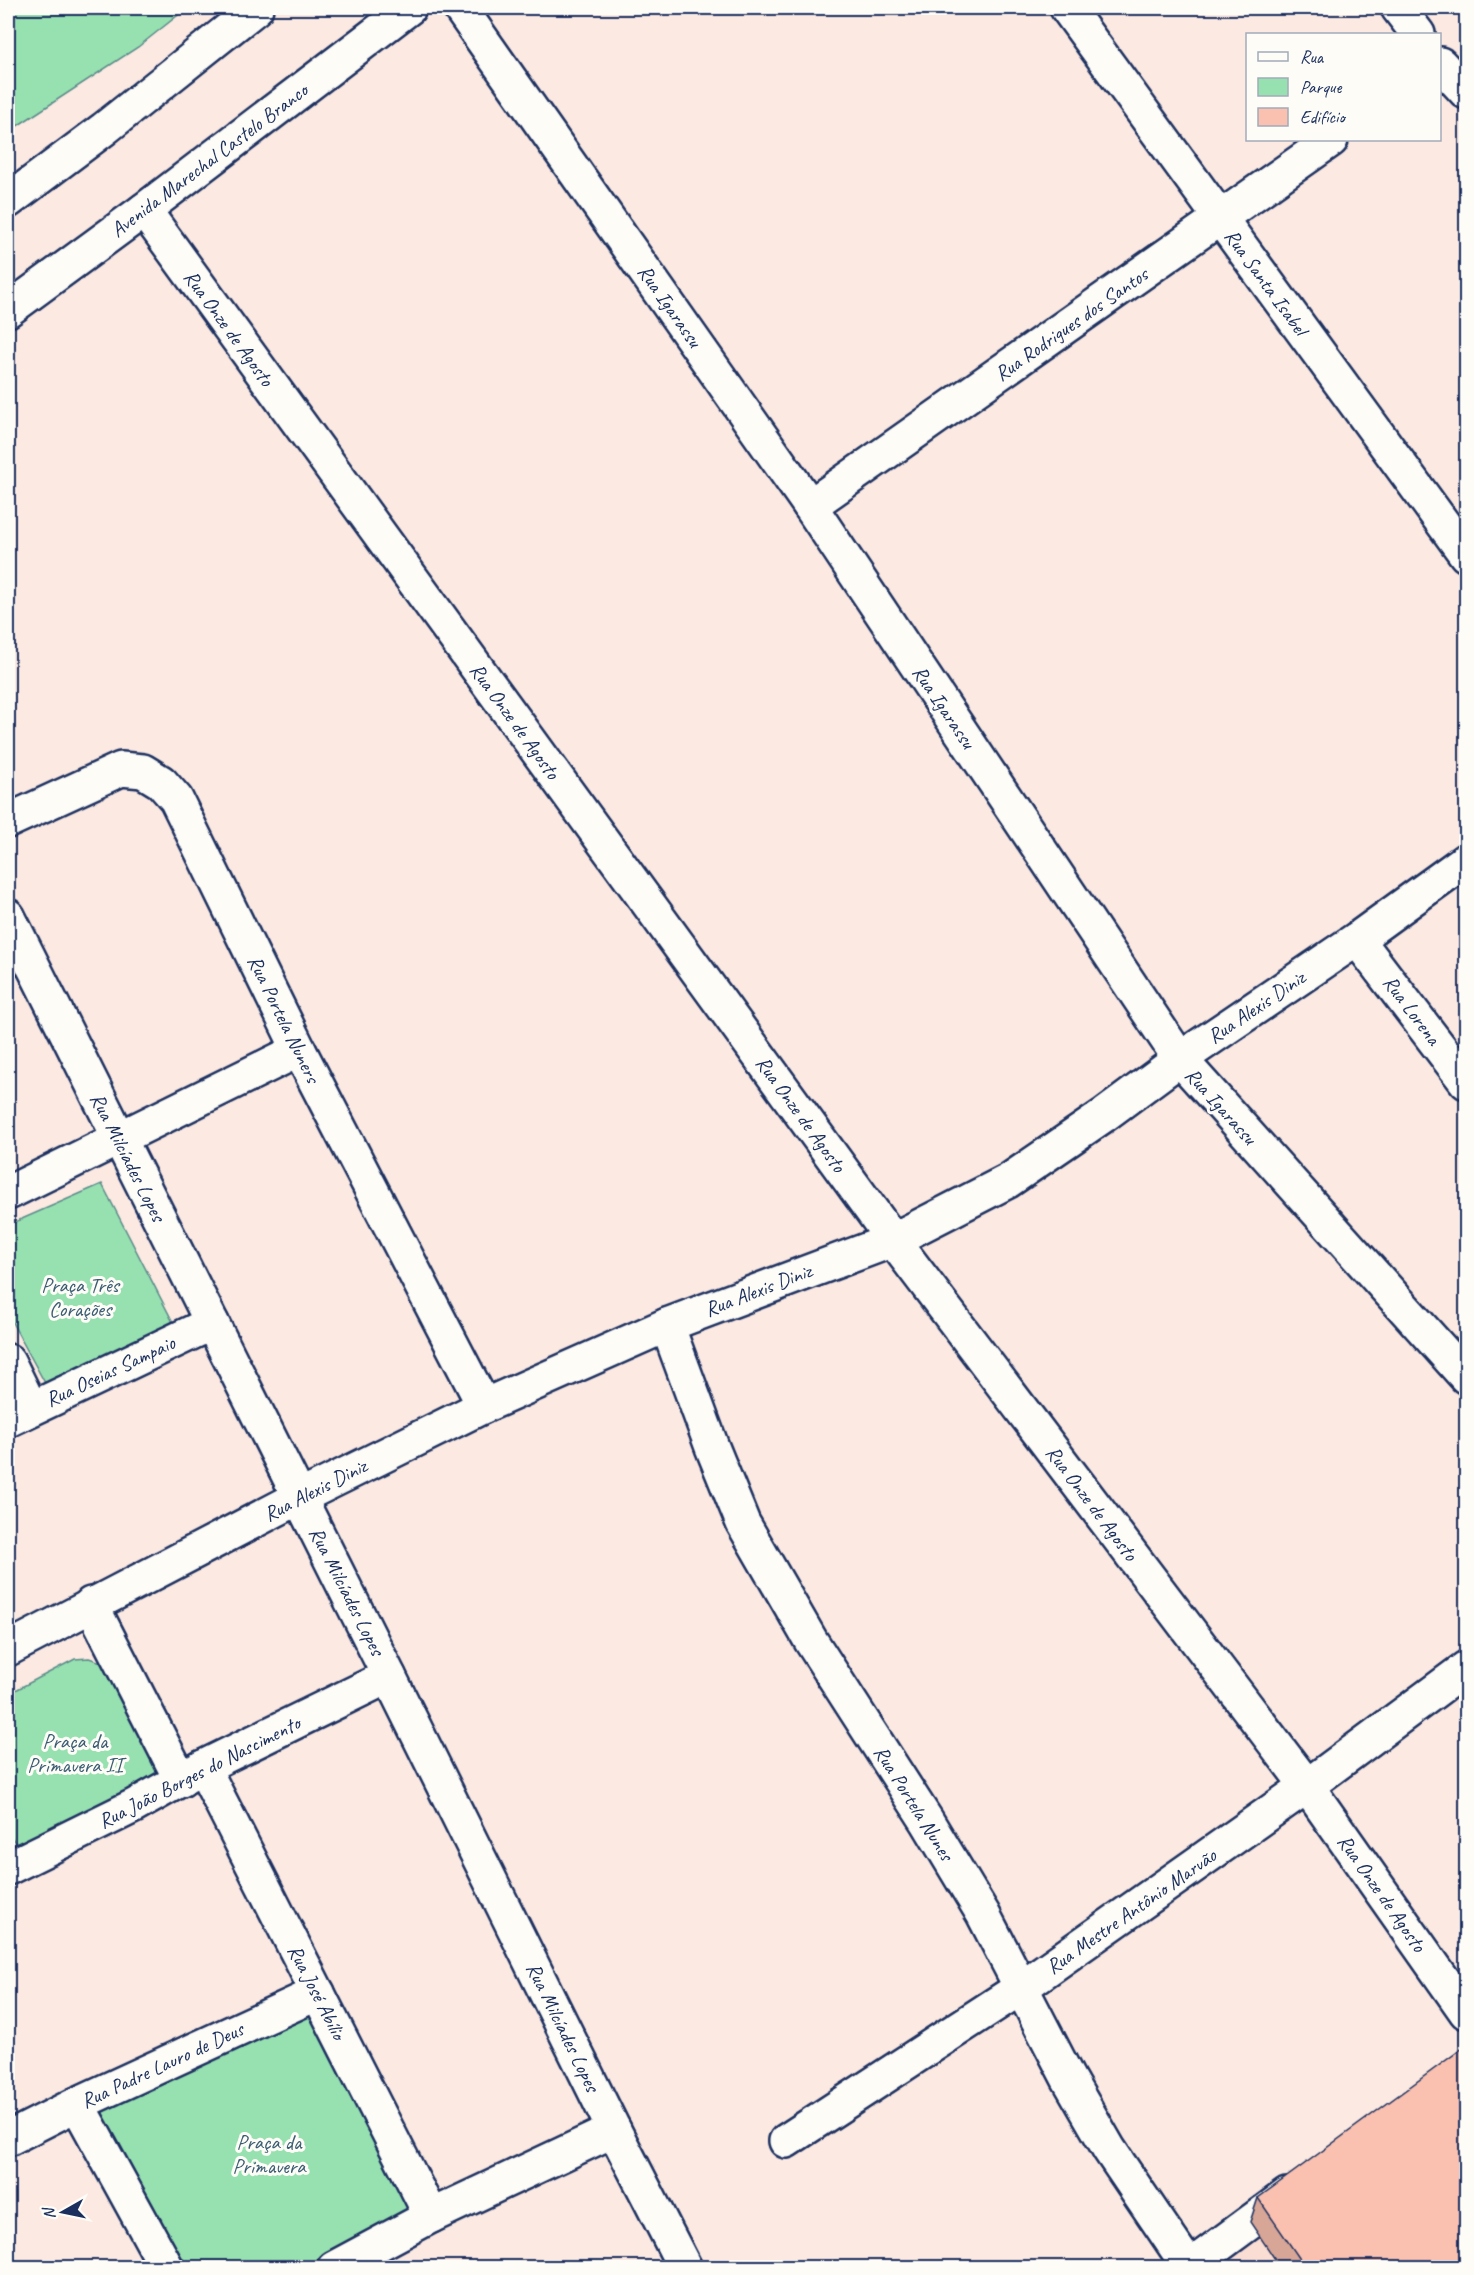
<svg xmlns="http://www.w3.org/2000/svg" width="1474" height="2275" viewBox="0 0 1474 2275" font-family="Caveat,sans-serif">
  <rect width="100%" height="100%" fill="#fceae2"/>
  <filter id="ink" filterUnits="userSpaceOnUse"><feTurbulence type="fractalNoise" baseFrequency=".0167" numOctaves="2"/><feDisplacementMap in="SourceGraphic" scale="12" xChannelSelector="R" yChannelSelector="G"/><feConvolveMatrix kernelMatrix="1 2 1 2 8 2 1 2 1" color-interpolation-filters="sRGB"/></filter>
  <g filter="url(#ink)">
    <polygon fill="#fbded3" points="1250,2222 1281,2267 1196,2268"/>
    <g fill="#97e1b1" stroke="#598888" stroke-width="1.5">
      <polygon points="8,8 187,8 138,47 8,132"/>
      <polygon points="102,1184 177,1330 51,1394 8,1315 8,1225"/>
      <polygon points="89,1658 104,1663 165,1783 27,1853 14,1841 8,1832 8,1694 75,1659"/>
      <polygon points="320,2004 434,2233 360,2267 168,2267 88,2117"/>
    </g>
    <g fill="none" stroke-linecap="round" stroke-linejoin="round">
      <defs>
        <g id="minor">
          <polyline points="460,8 810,506 1180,1059 1466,1377"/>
          <polyline points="1067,8 1466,555"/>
          <polyline points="1398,8 1418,34"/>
          <polyline points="1440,64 1466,92"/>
          <polyline points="144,210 893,1240 1307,1786 1466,2012"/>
          <polyline points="810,506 1331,140"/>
          <polyline points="8,821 121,769 143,771 161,782 176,799 299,1050 484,1406"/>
          <polyline points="8,916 389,1676 614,2130 685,2268"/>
          <polyline points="1357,939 1466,1082"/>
          <polyline points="8,1193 299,1050"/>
          <polyline points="667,1325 712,1447 743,1523 811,1641 927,1821 983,1914 1068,2078 1109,2149 1189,2267"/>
          <polyline points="8,1361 31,1408"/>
          <polyline points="8,1420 212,1323"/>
          <polyline points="91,1604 181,1780"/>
          <polyline points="8,1649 300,1497 484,1406 667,1325 893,1240 1008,1181 1103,1116 1180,1059 1357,939 1466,860"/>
          <polyline points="203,1767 431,2216"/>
          <polyline points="8,1868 134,1806 203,1767 389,1676"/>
          <polyline points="77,2104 167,2268"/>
          <polyline points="8,2139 77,2104 318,1993"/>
          <polyline points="786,2141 1022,1987 1307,1786 1466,1668"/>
          <polyline points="334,2268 431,2216 614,2130"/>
          <polyline points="1188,2268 1287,2195"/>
        </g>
        <g id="major">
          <polyline points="8,201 104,129 256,8"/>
          <polyline points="8,310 144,210 409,8"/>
        </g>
      </defs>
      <use href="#minor" stroke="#1b2f5e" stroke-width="38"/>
      <use href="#major" stroke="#1b2f5e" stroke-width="38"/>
      <use href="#minor" stroke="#fdfcf7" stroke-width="33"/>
      <use href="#major" stroke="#fdfcf7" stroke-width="33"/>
    </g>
    <polygon fill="#d7a697" stroke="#1b2f5e" stroke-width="1.5" points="1258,2198 1467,2268 1281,2268 1250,2222"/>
    <polygon fill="#fac1b0" stroke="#1b2f5e" stroke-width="1.5" points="1467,2045 1467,2268 1306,2268 1258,2198"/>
  </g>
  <g text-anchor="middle" stroke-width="6" stroke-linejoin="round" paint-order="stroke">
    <g font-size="21" fill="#1b2f5e" stroke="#fdfcf7">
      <text transform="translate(209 160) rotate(-37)" y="7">Avenida Marechal Castelo Branco</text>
      <text transform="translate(1266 282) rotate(54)" y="7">Rua Santa Isabel</text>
      <text transform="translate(670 306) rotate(55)" y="7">Rua Igarassu</text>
      <text transform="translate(1071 324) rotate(-35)" y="7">Rua Rodrigues dos Santos</text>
      <text transform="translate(229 328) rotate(54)" y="7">Rua Onze de Agosto</text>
      <text transform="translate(944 707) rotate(56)" y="7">Rua Igarassu</text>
      <text transform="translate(515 721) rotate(54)" y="7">Rua Onze de Agosto</text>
      <text transform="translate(1256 1007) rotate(-34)" y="7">Rua Alexis Diniz</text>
      <text transform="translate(1412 1010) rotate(53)" y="7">Rua Lorena</text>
      <text transform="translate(284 1019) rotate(64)" y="7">Rua Portela Nuners</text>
      <text transform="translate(1221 1106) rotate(48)" y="7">Rua Igarassu</text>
      <text transform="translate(801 1114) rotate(54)" y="7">Rua Onze de Agosto</text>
      <text transform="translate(128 1157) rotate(63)" y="7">Rua Milcíades Lopes</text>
      <text transform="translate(758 1290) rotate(-21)" y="7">Rua Alexis Diniz</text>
      <text transform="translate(110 1371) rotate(-25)" y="7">Rua Oseias Sampaio</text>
      <text transform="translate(315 1490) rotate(-27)" y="7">Rua Alexis Diniz</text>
      <text transform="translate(1092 1503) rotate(53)" y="7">Rua Onze de Agosto</text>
      <text transform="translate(347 1591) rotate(63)" y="7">Rua Milcíades Lopes</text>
      <text transform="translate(199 1772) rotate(-27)" y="7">Rua João Borges do Nascimento</text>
      <text transform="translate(914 1803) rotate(58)" y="7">Rua Portela Nunes</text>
      <text transform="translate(1382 1893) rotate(55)" y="7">Rua Onze de Agosto</text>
      <text transform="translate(1131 1911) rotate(-35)" y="7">Rua Mestre Antônio Marvão</text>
      <text transform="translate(317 1992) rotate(63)" y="7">Rua José Abílio</text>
      <text transform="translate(563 2027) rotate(64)" y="7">Rua Milcíades Lopes</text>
      <text transform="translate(162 2065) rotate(-25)" y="7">Rua Padre Lauro de Deus</text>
    </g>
    <g font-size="21" fill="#3a5c73" stroke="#fdfcf7">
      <text x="80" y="1292">Praça Três<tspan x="80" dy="24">Corações</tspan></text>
      <text x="75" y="1748">Praça da<tspan x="75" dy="24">Primavera II</tspan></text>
      <text x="269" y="2149">Praça da<tspan x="269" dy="24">Primavera</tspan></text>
    </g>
  </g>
  <rect width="1474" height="2275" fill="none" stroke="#fdfcf7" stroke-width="30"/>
  <rect x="15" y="15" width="1444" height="2245" fill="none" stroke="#1b2f5e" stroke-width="2" filter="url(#ink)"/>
  <rect x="1246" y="33" width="195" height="108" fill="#fdfcf7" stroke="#a3aaba" stroke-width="1.5"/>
  <rect x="1258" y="52" width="30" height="9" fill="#fdfcf7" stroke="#a3aaba" stroke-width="1.5"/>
  <text x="1300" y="63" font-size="18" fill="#1b2f5e">Rua</text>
  <rect x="1258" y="78" width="30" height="18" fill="#97e1b1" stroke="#a3aaba" stroke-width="1.5"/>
  <text x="1300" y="93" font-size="18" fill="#1b2f5e">Parque</text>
  <rect x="1258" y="108" width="30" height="18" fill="#fac1b0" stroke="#a3aaba" stroke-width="1.5"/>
  <text x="1300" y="123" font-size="18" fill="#1b2f5e">Edifício</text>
  <g transform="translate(63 2212) rotate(261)" stroke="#fdfcf7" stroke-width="4.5" paint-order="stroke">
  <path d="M0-4.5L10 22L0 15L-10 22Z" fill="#1b2f5e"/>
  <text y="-9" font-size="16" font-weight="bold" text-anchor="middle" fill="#1b2f5e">N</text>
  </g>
</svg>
